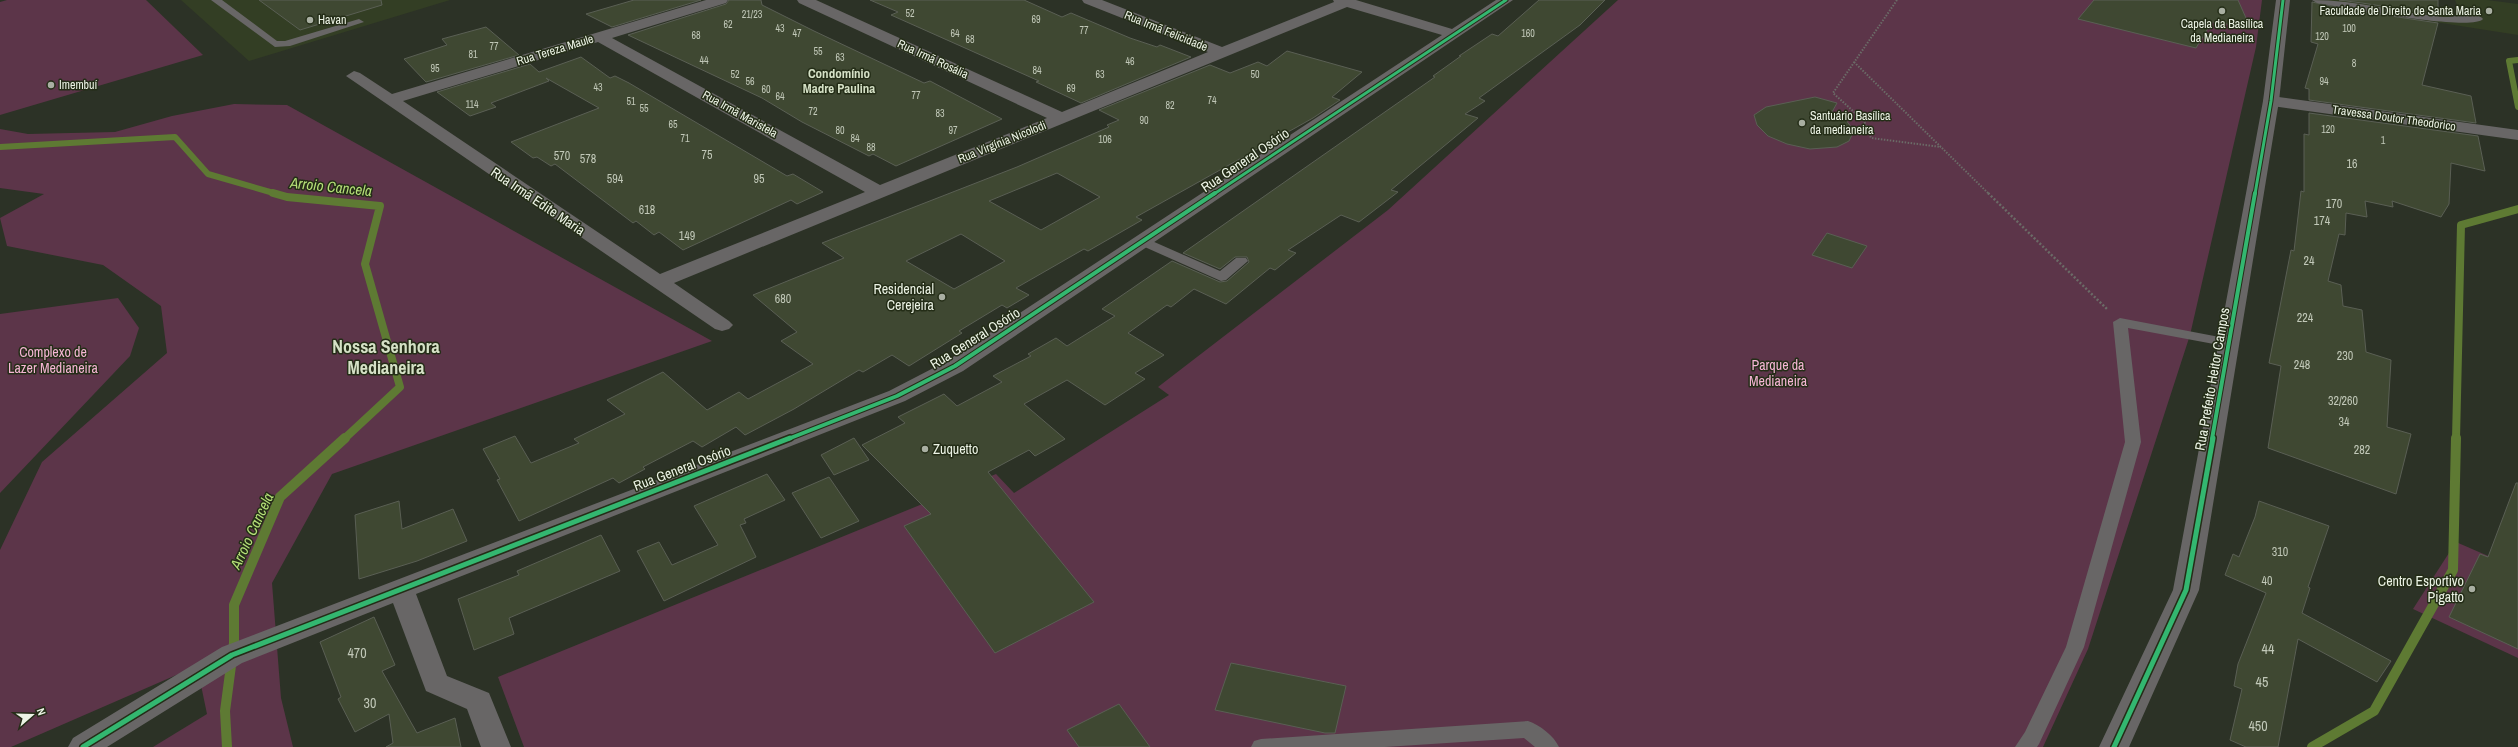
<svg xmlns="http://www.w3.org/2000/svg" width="2518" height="747" viewBox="0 0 2518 747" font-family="'Archivo Narrow',sans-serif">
  <rect width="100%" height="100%" fill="#2c3226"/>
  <g fill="#333e24">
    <polygon points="181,0 450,0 249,61"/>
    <polygon points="2314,0 2338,0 2462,18 2455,0 2487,0 2518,4 2518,35 2314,3"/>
  </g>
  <g fill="#5c3549">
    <polygon points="7,0 146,0 203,55 0,115 0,2"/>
    <polygon points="1618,0 2262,0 2256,47 2190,335 2088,649 2043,747 524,747 498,677 996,474 1014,493 1169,395 1158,387 1388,210"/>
    <polygon points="234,104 287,105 712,341 332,474 272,583 281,698 293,747 153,747 207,714 197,666 11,747 0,747 0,550 42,462 167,353 161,306 103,265 7,246 0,218 44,194 0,188 0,129 28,134 115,132 172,116"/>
    <polygon points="118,298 139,328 130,356 0,493 0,314"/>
    <polygon points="2456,542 2518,569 2518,658 2413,609"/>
  </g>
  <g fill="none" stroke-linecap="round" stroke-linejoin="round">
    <g stroke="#5e7a33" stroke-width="6">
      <polyline points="2518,60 2509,61 2518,107"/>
      <polyline points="0,147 175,137 208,174 277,194"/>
    </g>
    <g stroke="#5e7a33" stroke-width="8">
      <polyline points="273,193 287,197 380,206 365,264 400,387 344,439"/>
      <polyline points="2456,439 2461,225 2518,209"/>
    </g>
    <g stroke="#5e7a33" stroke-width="10">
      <polyline points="227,747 225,711 234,643 234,605 280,497 345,438"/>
      <polyline points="2312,747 2374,711 2453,570 2456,438"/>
    </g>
  </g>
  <g fill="#3f4832" stroke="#5a5f54" fill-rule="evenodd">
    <polygon points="259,0 381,0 382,5 300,30"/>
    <polygon points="634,0 701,0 612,27 586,14"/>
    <polygon points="729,0 761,0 762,5 814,31 924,83 930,81 1002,119 896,166 873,154 869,156 802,122 762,98 628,35 726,4"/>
    <polygon points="870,0 1024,0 1062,17 1071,13 1130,38 1157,47 1160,45 1191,57 1081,103 1036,82 1039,81 891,15 898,12"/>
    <polygon points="1539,0 1605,0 1580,25 1479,98 1485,101 1465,114 1478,118 1391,190 1398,192 1359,222 1341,215 1288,250 1296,253 1275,270 1270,268 1226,304 1194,289 1171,307 1167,305 1128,333 1164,355 1135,373 1145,379 1105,405 1067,380 1024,404 1065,439 1035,456 1029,450 988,472 1094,602 995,653 904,526 931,514 862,445 905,423 898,417 944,394 957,406 1002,382 993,376 1031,356 1028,354 1056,338 1067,346 1115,316 1102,309 1172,261 1220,282 1227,281 1249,262 1247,257 1235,257 1220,269 1183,253 1435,77 1433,76 1461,56 1459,56 1492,34 1498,36"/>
    <polygon points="2094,0 2238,0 2250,27 2212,22 2196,48 2078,19"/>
    <polygon points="2339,0 2438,0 2438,15 2362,3"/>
    <polygon points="2312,2 2351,10 2438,23 2422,85 2471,96 2476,123 2309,100 2309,89 2305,88 2318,44 2311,42"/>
    <polygon points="486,27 519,55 426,82 404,59 447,45 442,39"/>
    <path d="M1287,51L1362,72L1332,97L1340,100L1313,118L1136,217L1142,220L1088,251L1084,249L1016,288L1029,295L1007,308L1002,305L959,331L962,333L909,366L892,355L863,372L859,370L794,409L745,435L736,427L702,447L693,441L643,467L645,469L619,483L613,478L519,521L497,480L500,479L483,449L515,436L531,463L579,443L574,439L625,414L607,400L663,372L707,410L739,392L748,399L813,364L781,341L797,332L753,295L844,258L822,243L1017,167L1109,127L1107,125L1119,120L1099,110L1210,65L1230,73L1258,62L1267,66ZM1057,173L1100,197L1041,230L989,201ZM961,234L1005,261L954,289L906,261Z"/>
    <polygon points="581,57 610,78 615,76 629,83 787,176 793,174 823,192 797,204 791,200 683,250 659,232 654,235 636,221 633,223 555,164 551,166 537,157 533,158 511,142 599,108 546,78 549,81 491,103 496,107 470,116 437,92 530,64 539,72"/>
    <polygon points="1815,97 1837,103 1832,112 1846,120 1854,131 1849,141 1837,147 1810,149 1787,144 1768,136 1757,125 1754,115 1766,107"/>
    <polygon points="2309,113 2478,136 2485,171 2451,163 2449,204 2441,217 2392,201 2393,207 2365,201 2367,217 2346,213 2345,235 2339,234 2328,281 2341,285 2343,306 2362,310 2366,352 2391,360 2387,427 2411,434 2396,494 2268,448 2281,366 2269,363 2291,250 2294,251 2301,191 2304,192 2304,134 2309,135"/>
    <polygon points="1827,233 1867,246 1852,268 1812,255"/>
    <polygon points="854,438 869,460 834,475 821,455"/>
    <polygon points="767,474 785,500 744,519 746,523 740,525 756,557 664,601 637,551 659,542 672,565 718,545 694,506"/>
    <polygon points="829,477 859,521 821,538 792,493"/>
    <polygon points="2516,483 2518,483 2518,649 2449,617 2480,554 2488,557"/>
    <polygon points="399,501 402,529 453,509 467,541 417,561 359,579 355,515"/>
    <polygon points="2259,501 2329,526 2308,587 2310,588 2302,613 2391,661 2377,682 2298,639 2278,747 2246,747 2230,740 2242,689 2234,686 2238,664 2266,593 2225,575 2233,554 2239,557 2255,517"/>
    <polygon points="601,535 620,571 509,618 514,634 474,650 458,599 519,575 517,571"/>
    <polygon points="374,617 395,665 382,671 417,733 455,718 461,747 386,747 393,743 389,714 355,732 338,699 341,697 320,642"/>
    <polygon points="1231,663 1346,686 1335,733 1325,733 1215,710"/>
    <polygon points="1119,704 1150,747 1079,747 1067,730"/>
  </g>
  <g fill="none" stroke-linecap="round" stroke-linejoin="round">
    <g stroke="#6b6b67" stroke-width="2" stroke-dasharray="1.5 1.5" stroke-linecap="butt">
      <polyline points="1897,0 1833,93 1864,121 1871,138 1941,147"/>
      <polyline points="1854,62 1989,194"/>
    </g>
    <polyline stroke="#6b6b67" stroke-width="2.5" stroke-dasharray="2 2" stroke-linecap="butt" points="1988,193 2107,309"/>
    <g fill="#686666" fill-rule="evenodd">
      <polygon points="211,0 222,0 277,41 285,41 359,19 364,22 290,46 275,47"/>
      <path d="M2312,0C2357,0 2400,13 2444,17C2454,18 2476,11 2483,19C2472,32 2340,7 2317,3Z"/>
      <polygon points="1143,237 1220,271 1236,258 1246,258 1248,261 1226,280 1221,281 1138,244 1136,241"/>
      <polygon points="2120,318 2230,339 2237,343 2230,347 2128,328 2141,442 2084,647 2039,744 2037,747 2015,747 2025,732 2066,647 2125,442 2113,322"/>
      <path d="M1528,721C1540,725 1554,736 1559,747H1535L1524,738L1385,747H1251L1254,741L1261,739Z"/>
    </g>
    <g fill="#686666" fill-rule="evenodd">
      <path d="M706,0H728L726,3L612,38L880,185L1047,118L799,3L797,0H816L1062,112L1208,52L1084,3L1082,0H1102L1222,47L1334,2L1333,0H1356L1452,29L1496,0H1513L963,371L905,401L416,594L447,676L489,693L511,747H481L467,709L426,691L393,603L242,663L107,747H68L73,738L222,647L889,391L947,361L1442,35L1347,7L674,283L729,321L733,325L729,329L722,331L715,329L346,76L354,71L360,73L392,94ZM598,42L865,192L660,274L403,101Z"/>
      <polygon points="2271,96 2518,130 2518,140 2265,105 2263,101 2265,97"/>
    </g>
    <polygon fill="#686666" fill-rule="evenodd" points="2276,0 2290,0 2279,101 2199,590 2129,747 2099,747 2173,590 2263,101"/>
    <defs>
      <g id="cycleway-far2">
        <polyline points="1214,194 1506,0"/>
        <polyline points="2255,194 2271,101 2283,0"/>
      </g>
      <g id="cycleway-far1">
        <polyline points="788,439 897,396 955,366 1215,193"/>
        <polyline points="2212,439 2255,193"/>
      </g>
      <g id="cycleway">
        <polyline points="83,747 232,655 790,438"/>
        <polyline points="2114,747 2186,590 2213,438"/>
      </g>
    </defs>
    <use href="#cycleway-far2" stroke="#242d17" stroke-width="5"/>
    <use href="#cycleway-far1" stroke="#242d17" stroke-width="6"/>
    <use href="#cycleway" stroke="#242d17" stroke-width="8"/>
    <use href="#cycleway-far2" stroke="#33b770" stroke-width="3"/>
    <use href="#cycleway-far1" stroke="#33b770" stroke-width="4"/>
    <use href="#cycleway" stroke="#33b770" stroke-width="5"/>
  </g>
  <g fill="#a9afa2" stroke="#242d17" stroke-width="1.5">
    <circle cx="2222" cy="11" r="4"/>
    <circle cx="2489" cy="11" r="4"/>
    <circle cx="310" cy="20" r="4"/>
    <circle cx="51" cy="85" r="4"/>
    <circle cx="1802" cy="123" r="4"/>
    <circle cx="942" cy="297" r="4"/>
    <circle cx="925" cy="449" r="4"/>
    <circle cx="2472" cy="589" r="4"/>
  </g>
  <g text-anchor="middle" stroke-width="3" stroke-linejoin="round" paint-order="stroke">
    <g font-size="10" fill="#c1c8b8">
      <text x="910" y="17">52</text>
      <text x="752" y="18">21/23</text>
      <text x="1036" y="23">69</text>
      <text x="728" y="28">62</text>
      <text x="780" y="32">43</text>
      <text x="2349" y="32">100</text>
      <text x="1084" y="34">77</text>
      <text x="797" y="37">47</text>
      <text x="955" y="37">64</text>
      <text x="1528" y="37">160</text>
      <text x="696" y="39">68</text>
      <text x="2322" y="40">120</text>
      <text x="970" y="43">68</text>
      <text x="494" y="50">77</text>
      <text x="818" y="55">55</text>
      <text x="473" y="58">81</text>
      <text x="840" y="61">63</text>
      <text x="704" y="64">44</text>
      <text x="1130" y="65">46</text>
      <text x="2354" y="67">8</text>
      <text x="435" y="72">95</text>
      <text x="1037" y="74">84</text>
      <text x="735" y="78">52</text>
      <text x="1100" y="78">63</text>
      <text x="1255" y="78">50</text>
      <text x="750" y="85">56</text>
      <text x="2324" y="85">94</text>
      <text x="598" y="91">43</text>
      <text x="1071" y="92">69</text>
      <text x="766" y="93">60</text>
      <text x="916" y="99">77</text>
      <text x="780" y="100">64</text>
      <text x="1212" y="104">74</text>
      <text x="631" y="105">51</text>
      <text x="472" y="108">114</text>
      <text x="1170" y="109">82</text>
      <text x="644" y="112">55</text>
      <text x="813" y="115">72</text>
      <text x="940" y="117">83</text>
      <text x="1144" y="124">90</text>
      <text x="673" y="128">65</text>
      <text x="2328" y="133">120</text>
      <text x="840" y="134">80</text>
      <text x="953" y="134">97</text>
      <text x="685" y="142">71</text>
      <text x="855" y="142">84</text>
      <text x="1105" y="143">106</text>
      <text x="2383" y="144">1</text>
      <text x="871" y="151">88</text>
    </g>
    <g font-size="12" fill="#ecf3e5" stroke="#242d17" text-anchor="start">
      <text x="2481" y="15" text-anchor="end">Faculdade de Direito de Santa Maria</text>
      <text x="318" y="24">Havan</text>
      <text x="2222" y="28" text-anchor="middle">Capela da Basílica<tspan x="2222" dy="14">da Medianeira</tspan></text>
      <text x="59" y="89">Imembuí</text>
      <text x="1810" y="120">Santuário Basílica<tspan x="1810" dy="14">da medianeira</tspan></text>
    </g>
    <g font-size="12" fill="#ecf3e5" stroke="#242d17">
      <text transform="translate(1166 31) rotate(22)" y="4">Rua Irmã Felicidade</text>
      <text transform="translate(555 50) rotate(-17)" y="4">Rua Tereza Maule</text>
      <text transform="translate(933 59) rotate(25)" y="4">Rua Irmã Rosália</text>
      <text transform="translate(740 114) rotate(29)" y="4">Rua Irmã Maristela</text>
      <text transform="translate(2394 118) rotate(8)" y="4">Travessa Doutor Theodorico</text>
      <text transform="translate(1002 142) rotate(-22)" y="4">Rua Virgínia Nicolodi</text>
    </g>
    <g font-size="12" fill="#c1c8b8">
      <text x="707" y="159">75</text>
      <text x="562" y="160">570</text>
      <text x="588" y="163">578</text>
      <text x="2352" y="168">16</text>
      <text x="615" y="183">594</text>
      <text x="759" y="183">95</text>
      <text x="2334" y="208">170</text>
      <text x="647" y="214">618</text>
      <text x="2322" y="225">174</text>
      <text x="687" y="240">149</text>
      <text x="2309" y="265">24</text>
      <text x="783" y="303">680</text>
      <text x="2305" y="322">224</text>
      <text x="2345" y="360">230</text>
      <text x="2302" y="369">248</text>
      <text x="2343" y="405">32/260</text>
      <text x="2344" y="426">34</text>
      <text x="2362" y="454">282</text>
      <text x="2280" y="556">310</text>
      <text x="2267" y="585">40</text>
    </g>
    <g font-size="13" font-weight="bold" fill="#d5e1c6" stroke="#242d17">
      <text x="839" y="78">Condomínio<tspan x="839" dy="15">Madre Paulina</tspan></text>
    </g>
    <g font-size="14" fill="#ecf3e5" stroke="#242d17">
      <text transform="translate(1245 160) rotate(-34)" y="5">Rua General Osório</text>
      <text transform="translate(538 201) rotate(34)" y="5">Rua Irmã Edite Maria</text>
      <text transform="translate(975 338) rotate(-32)" y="5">Rua General Osório</text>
      <text transform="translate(2212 379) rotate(-80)" y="5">Rua Prefeito Heitor Campos</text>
      <text transform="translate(682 468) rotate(-21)" y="5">Rua General Osório</text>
    </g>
    <g font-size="14" fill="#ecf3e5" stroke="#242d17" text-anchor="end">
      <text x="934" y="294">Residencial<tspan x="934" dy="16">Cerejeira</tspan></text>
      <text x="933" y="454" text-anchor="start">Zuquetto</text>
      <text x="2464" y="586">Centro Esportivo<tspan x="2464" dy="16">Pigatto</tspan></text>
    </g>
    <g font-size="14" fill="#f6b6d5" stroke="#242d17">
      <text x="53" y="357">Complexo de<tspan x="53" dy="16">Lazer Medianeira</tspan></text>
      <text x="1778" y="370">Parque da<tspan x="1778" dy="16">Medianeira</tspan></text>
    </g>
    <g font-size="14" fill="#c1c8b8">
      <text x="2268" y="654">44</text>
      <text x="357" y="658">470</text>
      <text x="2262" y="687">45</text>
      <text x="370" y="708">30</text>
      <text x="2258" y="731">450</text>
    </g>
    <g font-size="15" font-style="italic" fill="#b5df78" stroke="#242d17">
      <text transform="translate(331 187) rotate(6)" y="5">Arroio Cancela</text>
      <text transform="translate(252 531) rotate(-65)" y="5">Arroio Cancela</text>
    </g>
    <g font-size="18" font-weight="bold" fill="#d5e1c6" stroke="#242d17">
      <text x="386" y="353">Nossa Senhora<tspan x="386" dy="21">Medianeira</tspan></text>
    </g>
  </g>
  <g transform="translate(32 715) rotate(70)" stroke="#242d17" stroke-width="3" paint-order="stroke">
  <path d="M0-3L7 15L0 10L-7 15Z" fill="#ecf3e5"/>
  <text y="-6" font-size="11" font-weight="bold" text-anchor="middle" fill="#ecf3e5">N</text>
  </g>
</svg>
